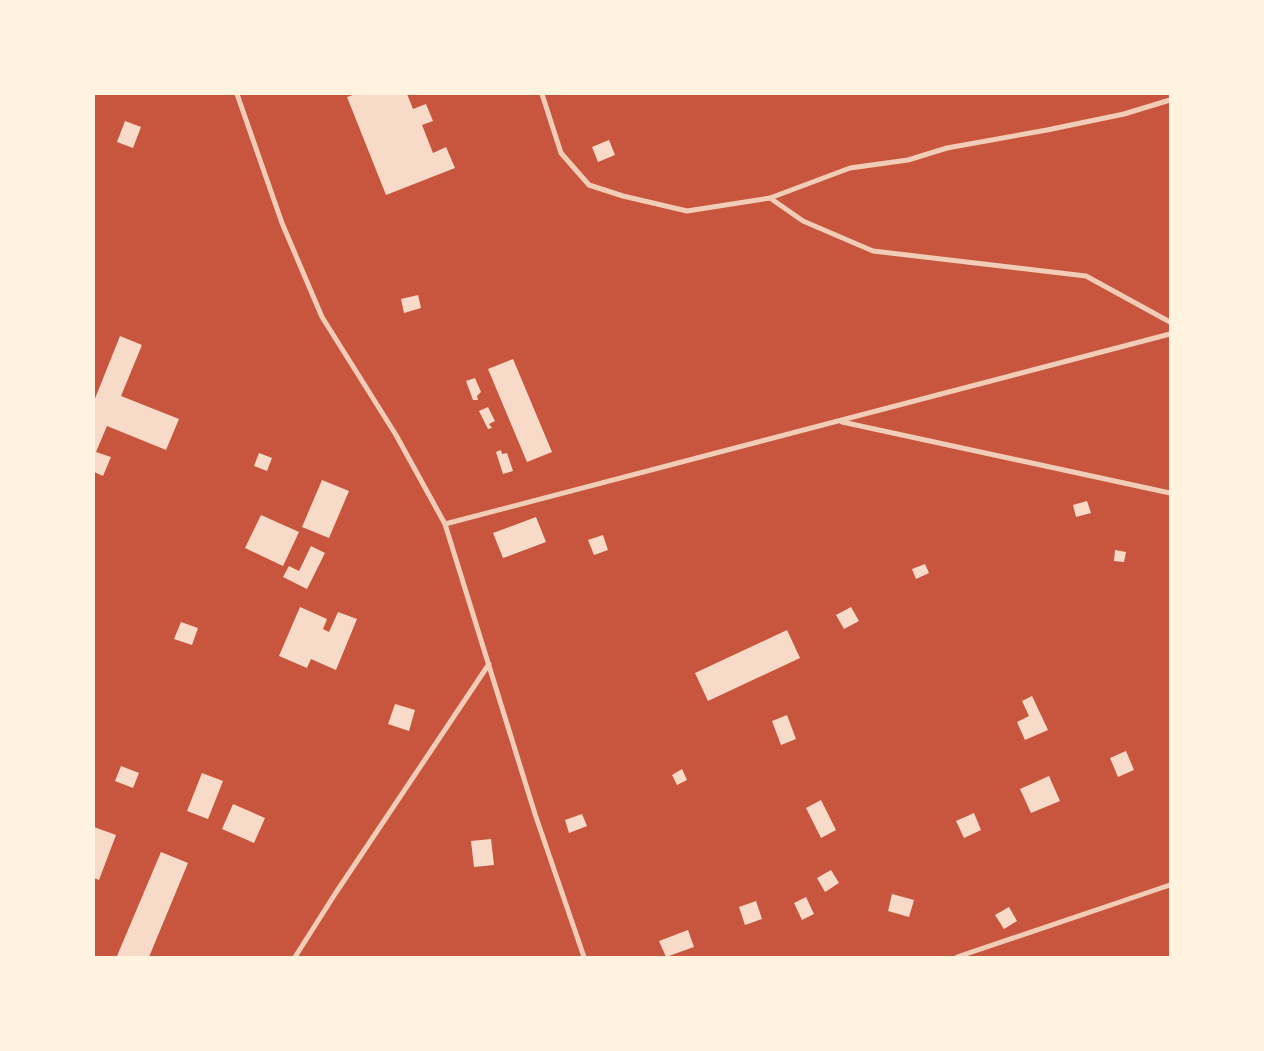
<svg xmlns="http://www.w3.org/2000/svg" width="1264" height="1051" viewBox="0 0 1264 1051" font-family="'Fira Sans',sans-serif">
  <rect width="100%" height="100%" fill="#c8553d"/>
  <g fill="#f7dbc8">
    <polygon points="356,94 407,94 413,109 426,104 433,121 422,125 433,153 446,147 455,168 386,195 347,97"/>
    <polygon points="125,121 141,127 133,148 117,142"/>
    <polygon points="609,140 615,155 598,162 592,147"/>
    <polygon points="418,295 421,308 404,313 401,299"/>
    <polygon points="120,336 142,345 121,396 179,419 166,450 107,426 96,452 111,457 103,476 94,472 94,401"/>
    <polygon points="513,359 552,452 527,462 488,369"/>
    <polygon points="475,378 481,392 477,396 478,400 473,400 466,381"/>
    <polygon points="488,407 495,421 489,424 492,428 488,429 479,411"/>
    <polygon points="501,450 502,454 507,453 513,471 503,474 496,452"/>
    <polygon points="259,453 272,458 267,471 254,466"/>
    <polygon points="322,480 349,491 329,538 302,527"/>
    <polygon points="1087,501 1091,513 1076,517 1073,505"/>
    <polygon points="261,515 299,532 283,566 245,548"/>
    <polygon points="536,517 546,542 503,558 493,533"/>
    <polygon points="603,535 608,550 594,555 588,540"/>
    <polygon points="311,546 325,553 307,589 283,577 289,566 299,571"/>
    <polygon points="1115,550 1126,552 1124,562 1114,561"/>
    <polygon points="925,564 929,573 916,579 912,569"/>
    <polygon points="300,607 327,619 323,629 329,632 338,612 357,619 336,670 311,659 307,668 279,656"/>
    <polygon points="851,607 859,621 844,629 836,615"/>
    <polygon points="181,622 198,628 192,645 174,639"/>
    <polygon points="787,630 800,658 708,701 695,673"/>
    <polygon points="1032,696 1048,730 1025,740 1017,722 1029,716 1022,701"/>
    <polygon points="395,704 415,710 409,731 388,724"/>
    <polygon points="787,715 796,739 781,745 772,721"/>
    <polygon points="1126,751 1134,770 1118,777 1110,758"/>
    <polygon points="121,766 139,773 133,788 115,781"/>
    <polygon points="682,769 687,780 677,785 672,775"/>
    <polygon points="202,773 223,781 208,819 187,811"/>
    <polygon points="1049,776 1060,801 1031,813 1020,789"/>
    <polygon points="821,800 836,830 821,838 806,808"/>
    <polygon points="233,804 265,818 254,843 222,829"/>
    <polygon points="974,813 981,830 964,838 956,821"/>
    <polygon points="582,814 587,826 569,833 565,820"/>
    <polygon points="94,827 116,835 99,880 94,878"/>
    <polygon points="491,839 494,865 474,867 471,841"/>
    <polygon points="161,852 188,863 149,957 119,957 117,956"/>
    <polygon points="831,870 839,883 825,892 817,878"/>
    <polygon points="892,894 914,900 909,917 888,911"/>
    <polygon points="806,897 814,914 802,920 794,903"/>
    <polygon points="756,901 762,919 745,925 739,907"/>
    <polygon points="1009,907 1017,921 1004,929 995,915"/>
    <polygon points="688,930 694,947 666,957 659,941"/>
  </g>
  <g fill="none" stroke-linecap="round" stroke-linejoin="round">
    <g stroke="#f1ccb7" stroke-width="5">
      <polyline points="237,94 282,223 322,317 396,435 445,524 535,814 584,957"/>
      <polyline points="542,94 561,153 589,185 623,196 687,211 770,198 803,221 873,251 1086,276 1170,322"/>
      <polyline points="770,198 850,168 908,160 947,148 1047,130 1124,114 1170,100"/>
      <polyline points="842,422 1170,493"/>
      <polyline points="445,524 1170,334"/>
      <polyline points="295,957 335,894 489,664"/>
      <polyline points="957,957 1170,885"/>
    </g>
  </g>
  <rect width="1264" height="1051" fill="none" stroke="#fff3e0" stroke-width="190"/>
</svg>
